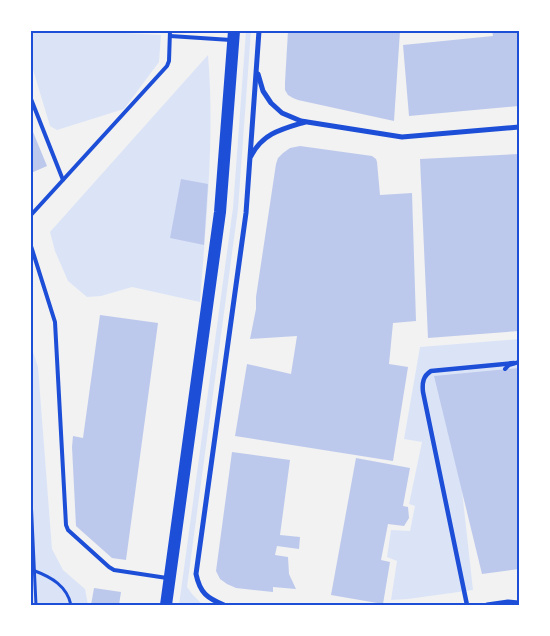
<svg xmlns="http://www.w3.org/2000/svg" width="550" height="636" viewBox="0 0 550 636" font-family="'Times New Roman',serif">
  <rect width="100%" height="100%" fill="#f2f2f2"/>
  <g fill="#dbe4f7">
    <polygon points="31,31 91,31 161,35 159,62 124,109 57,130 50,126 31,63"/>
    <polygon points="246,31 251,31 238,209 187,587 192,594 203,605 179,605 233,208"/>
    <path d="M208,55C215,137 206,220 200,302L132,287L101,296L87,297L68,281L55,251L50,232Z"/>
    <polygon points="519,339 519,375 450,382 473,590 408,599 391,600 397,561 387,557 391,530 410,531 415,506 409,504 422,442 404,439 420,347"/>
    <polygon points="31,346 38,367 52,549 63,570 85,589 88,605 31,605"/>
  </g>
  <g fill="#bdc9ec">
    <polygon points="288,31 400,31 394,121 298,100 293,98 288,95 285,90 285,82"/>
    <polygon points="492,31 519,31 519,106 409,116 403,45 493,36"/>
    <polygon points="31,127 47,166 31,173"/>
    <polygon points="300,146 372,156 376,159 377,162 380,195 412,193 416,321 393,323 389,364 408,367 393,461 235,436 247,364 291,374 297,336 250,339 256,309 256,297 276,164 278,158 283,153 290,148"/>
    <polygon points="519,154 519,331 428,338 420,159"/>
    <polygon points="181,179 208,184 204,245 170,238"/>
    <polygon points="100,315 158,323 126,560 112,558 76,526 72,447 73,436 83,438"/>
    <polygon points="519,368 519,569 482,574 434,376"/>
    <polygon points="232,452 290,460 280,535 300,537 299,549 277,546 275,555 288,557 289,574 296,589 273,587 273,592 236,588 227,584 220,579 216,571"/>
    <polygon points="356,458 410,468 403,506 408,507 409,518 404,526 388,524 381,560 390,562 383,604 331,595"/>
    <polygon points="94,588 121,592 119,605 91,605"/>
  </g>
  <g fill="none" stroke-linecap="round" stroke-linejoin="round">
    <g stroke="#1d4ed8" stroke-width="3">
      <polyline points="31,498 36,605"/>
      <path d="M35,571C51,577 67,586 71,605"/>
    </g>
    <g stroke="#1d4ed8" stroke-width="4">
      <polyline points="170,36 231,40"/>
      <polyline points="31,99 63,180"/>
      <polyline points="31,215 167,66 169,61 170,31"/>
      <polyline points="31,246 55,322 66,525 68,530 109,567 114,570 167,578"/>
      <polyline points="505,369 509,365 519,362"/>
    </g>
    <path stroke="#1d4ed8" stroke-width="4.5" d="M467,605L423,392C422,383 423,376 431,371L514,363"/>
    <g stroke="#1d4ed8" stroke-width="5">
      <polyline points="258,74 263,91 271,103 282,113 301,121 402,137 519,127"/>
      <path d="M251,156C263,133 282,129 305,122"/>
      <path d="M224,605C207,598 200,593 196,574L246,213L259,31"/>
      <polyline points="487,605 508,602 519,603"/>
    </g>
    <polyline stroke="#1d4ed8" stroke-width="12" points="166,605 220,212 234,31"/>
  </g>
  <rect width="550" height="636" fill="none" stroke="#ffffff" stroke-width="65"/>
  <rect x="32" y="32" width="486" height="572" fill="none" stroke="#1d4ed8" stroke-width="2"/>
</svg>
